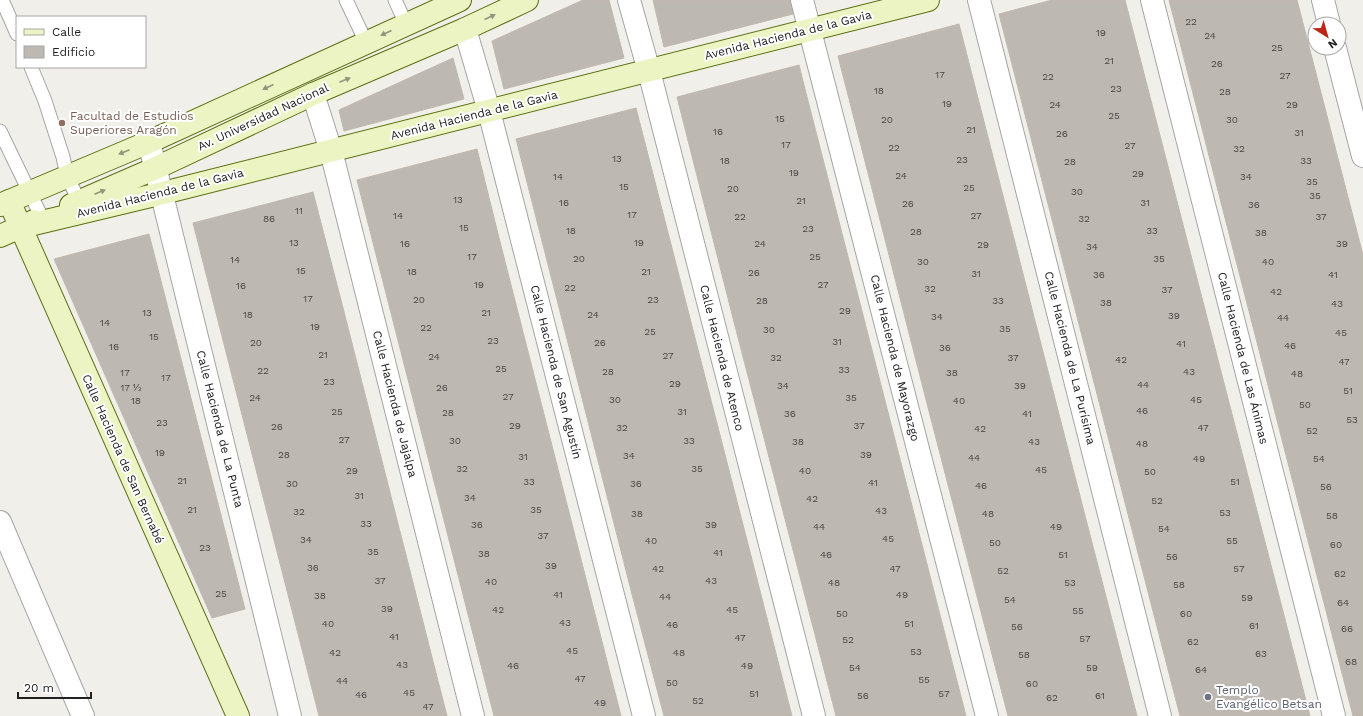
<svg xmlns="http://www.w3.org/2000/svg" width="1363" height="716" viewBox="0 0 1363 716" font-family="'Work Sans',sans-serif">
  <rect width="100%" height="100%" fill="#f1efe9"/>
  <g fill="#beb8b2" stroke="#c1b8ad">
    <polygon points="583,0 609,0 624,58 504,89 492,41"/>
    <polygon points="653,0 790,0 793,14 664,47"/>
    <polygon points="1052,0 1125,0 1310,716 1180,716 999,14"/>
    <polygon points="1169,0 1297,0 1363,255 1363,716 1353,716"/>
    <polygon points="959,24 1082,504 1137,716 1008,716 932,423 838,56"/>
    <polygon points="453,58 464,99 344,131 339,110"/>
    <polygon points="799,65 806,93 966,716 836,716 734,322 677,97"/>
    <polygon points="636,108 759,587 792,716 664,716 634,602 516,139"/>
    <polygon points="477,149 498,234 621,716 494,716 357,180"/>
    <polygon points="313,192 342,304 447,716 319,716 193,223"/>
    <polygon points="149,234 245,609 212,618 54,259"/>
  </g>
  <g fill="none" stroke-linecap="round" stroke-linejoin="round">
    <defs>
      <g id="lane">
        <polyline points="2,0 17,34"/>
        <polyline points="346,0 366,42"/>
        <polyline points="395,0 406,24"/>
        <polyline points="31,67 45,101 63,157 67,176 79,201"/>
        <polyline points="0,131 42,218"/>
      </g>
      <g id="street">
        <polyline points="629,0 649,71 814,716"/>
        <polyline points="802,0 987,716"/>
        <polyline points="979,0 1160,716"/>
        <polyline points="1152,0 1334,716"/>
        <polyline points="1323,0 1329,24"/>
        <polyline points="465,29 489,111 644,716"/>
        <polyline points="1335,48 1363,156"/>
        <polyline points="313,94 331,151 473,716"/>
        <polyline points="149,142 290,716"/>
        <polyline points="0,522 83,716"/>
      </g>
      <g id="secondary">
        <polyline points="9,201 238,716"/>
        <polyline points="0,205 149,142 460,0"/>
        <polyline points="71,205 156,168 313,94 465,29 527,0"/>
        <polyline points="21,227 163,193 928,0"/>
        <polyline points="0,236 34,221"/>
      </g>
    </defs>
    <use href="#lane" stroke="#a5a5a5" stroke-width="15"/>
    <use href="#street" stroke="#a5a5a5" stroke-width="24"/>
    <use href="#secondary" stroke="#5c7011" stroke-width="24"/>
    <use href="#lane" stroke="#fff" stroke-width="13"/>
    <use href="#street" stroke="#fff" stroke-width="22"/>
    <use href="#secondary" stroke="#edf4c4" stroke-width="22"/>
  </g>
  <defs><path id="oneway-solid" d="M-6-.8H1V-3.2L6.5 0L1 3.2V.8H-6Z"/></defs>
  <g fill="#91957b">
    <use href="#oneway-solid" transform="translate(490 17) rotate(-25)"/>
    <use href="#oneway-solid" transform="translate(386 33) rotate(156)"/>
    <use href="#oneway-solid" transform="translate(345 80) rotate(-23)"/>
    <use href="#oneway-solid" transform="translate(268 87) rotate(155)"/>
    <use href="#oneway-solid" transform="translate(124 152) rotate(157)"/>
    <use href="#oneway-solid" transform="translate(100 192) rotate(-23)"/>
  </g>
  <circle fill="#8d6e63" stroke="#fff" stroke-width="1.5" cx="62" cy="123" r="4"/>
  <circle fill="#6b7280" stroke="#fff" stroke-width="1.5" cx="1208" cy="697" r="4"/>
  <g text-anchor="middle" stroke-width="4" stroke-linejoin="round" paint-order="stroke">
    <g font-size="10" fill="#484745">
      <text x="1191" y="25">22</text>
      <text x="1101" y="36">19</text>
      <text x="1210" y="39">24</text>
      <text x="1277" y="51">25</text>
      <text x="1109" y="64">21</text>
      <text x="1217" y="67">26</text>
      <text x="940" y="78">17</text>
      <text x="1285" y="79">27</text>
      <text x="1048" y="80">22</text>
      <text x="1116" y="92">23</text>
      <text x="879" y="94">18</text>
      <text x="1225" y="95">28</text>
      <text x="947" y="107">19</text>
      <text x="1055" y="108">24</text>
      <text x="1292" y="108">29</text>
      <text x="1114" y="119">25</text>
      <text x="780" y="122">15</text>
      <text x="887" y="123">20</text>
      <text x="1232" y="123">30</text>
      <text x="971" y="133">21</text>
      <text x="718" y="135">16</text>
      <text x="1299" y="136">31</text>
      <text x="1062" y="137">26</text>
      <text x="786" y="148">17</text>
      <text x="1130" y="149">27</text>
      <text x="894" y="151">22</text>
      <text x="1239" y="152">32</text>
      <text x="617" y="162">13</text>
      <text x="962" y="163">23</text>
      <text x="725" y="164">18</text>
      <text x="1306" y="164">33</text>
      <text x="1070" y="165">28</text>
      <text x="794" y="176">19</text>
      <text x="1138" y="177">29</text>
      <text x="901" y="179">24</text>
      <text x="558" y="180">14</text>
      <text x="1246" y="180">34</text>
      <text x="1312" y="185">35</text>
      <text x="624" y="190">15</text>
      <text x="969" y="191">25</text>
      <text x="733" y="192">20</text>
      <text x="1077" y="195">30</text>
      <text x="1315" y="199">35</text>
      <text x="458" y="203">13</text>
      <text x="801" y="204">21</text>
      <text x="564" y="206">16</text>
      <text x="1145" y="206">31</text>
      <text x="908" y="207">26</text>
      <text x="1254" y="208">36</text>
      <text x="299" y="214">11</text>
      <text x="632" y="218">17</text>
      <text x="398" y="219">14</text>
      <text x="976" y="219">27</text>
      <text x="740" y="220">22</text>
      <text x="1321" y="220">37</text>
      <text x="269" y="222">86</text>
      <text x="1084" y="222">32</text>
      <text x="464" y="231">15</text>
      <text x="808" y="232">23</text>
      <text x="571" y="234">18</text>
      <text x="1152" y="234">33</text>
      <text x="916" y="235">28</text>
      <text x="1261" y="236">38</text>
      <text x="294" y="246">13</text>
      <text x="639" y="246">19</text>
      <text x="405" y="247">16</text>
      <text x="760" y="247">24</text>
      <text x="1342" y="247">39</text>
      <text x="983" y="248">29</text>
      <text x="1092" y="250">34</text>
      <text x="472" y="260">17</text>
      <text x="815" y="260">25</text>
      <text x="579" y="262">20</text>
      <text x="1159" y="262">35</text>
      <text x="235" y="263">14</text>
      <text x="923" y="265">30</text>
      <text x="1268" y="265">40</text>
      <text x="301" y="274">15</text>
      <text x="412" y="275">18</text>
      <text x="646" y="275">21</text>
      <text x="754" y="276">26</text>
      <text x="976" y="277">31</text>
      <text x="1099" y="278">36</text>
      <text x="1333" y="278">41</text>
      <text x="479" y="288">19</text>
      <text x="823" y="288">27</text>
      <text x="241" y="289">16</text>
      <text x="570" y="291">22</text>
      <text x="930" y="292">32</text>
      <text x="1167" y="293">37</text>
      <text x="1276" y="295">42</text>
      <text x="308" y="302">17</text>
      <text x="419" y="303">20</text>
      <text x="653" y="303">23</text>
      <text x="762" y="304">28</text>
      <text x="998" y="304">33</text>
      <text x="1106" y="306">38</text>
      <text x="1337" y="307">43</text>
      <text x="845" y="314">29</text>
      <text x="147" y="316">13</text>
      <text x="486" y="316">21</text>
      <text x="248" y="318">18</text>
      <text x="593" y="318">24</text>
      <text x="1174" y="319">39</text>
      <text x="937" y="320">34</text>
      <text x="1283" y="321">44</text>
      <text x="105" y="326">14</text>
      <text x="315" y="330">19</text>
      <text x="426" y="331">22</text>
      <text x="1005" y="332">35</text>
      <text x="769" y="333">30</text>
      <text x="650" y="335">25</text>
      <text x="1341" y="336">45</text>
      <text x="154" y="340">15</text>
      <text x="493" y="344">23</text>
      <text x="837" y="345">31</text>
      <text x="256" y="346">20</text>
      <text x="600" y="346">26</text>
      <text x="1181" y="347">41</text>
      <text x="1290" y="349">46</text>
      <text x="114" y="350">16</text>
      <text x="945" y="351">36</text>
      <text x="323" y="358">21</text>
      <text x="668" y="359">27</text>
      <text x="434" y="360">24</text>
      <text x="776" y="361">32</text>
      <text x="1013" y="361">37</text>
      <text x="1121" y="363">42</text>
      <text x="1344" y="365">47</text>
      <text x="501" y="372">25</text>
      <text x="844" y="373">33</text>
      <text x="263" y="374">22</text>
      <text x="608" y="375">28</text>
      <text x="1189" y="375">43</text>
      <text x="125" y="376">17</text>
      <text x="952" y="376">38</text>
      <text x="1297" y="377">48</text>
      <text x="166" y="381">17</text>
      <text x="329" y="385">23</text>
      <text x="675" y="387">29</text>
      <text x="1143" y="388">44</text>
      <text x="783" y="389">34</text>
      <text x="1020" y="389">39</text>
      <text x="131" y="391">17 ½</text>
      <text x="442" y="391">26</text>
      <text x="1348" y="394">51</text>
      <text x="508" y="400">27</text>
      <text x="255" y="401">24</text>
      <text x="851" y="401">35</text>
      <text x="615" y="403">30</text>
      <text x="1196" y="403">45</text>
      <text x="136" y="404">18</text>
      <text x="959" y="404">40</text>
      <text x="1305" y="408">50</text>
      <text x="1142" y="414">46</text>
      <text x="337" y="415">25</text>
      <text x="682" y="415">31</text>
      <text x="448" y="416">28</text>
      <text x="790" y="417">36</text>
      <text x="1027" y="417">41</text>
      <text x="1352" y="423">53</text>
      <text x="162" y="426">23</text>
      <text x="515" y="429">29</text>
      <text x="859" y="429">37</text>
      <text x="277" y="430">26</text>
      <text x="622" y="431">32</text>
      <text x="1203" y="431">47</text>
      <text x="980" y="432">42</text>
      <text x="1312" y="434">52</text>
      <text x="344" y="443">27</text>
      <text x="455" y="444">30</text>
      <text x="689" y="444">33</text>
      <text x="798" y="445">38</text>
      <text x="1034" y="445">43</text>
      <text x="1142" y="447">48</text>
      <text x="160" y="456">19</text>
      <text x="284" y="458">28</text>
      <text x="866" y="458">39</text>
      <text x="629" y="459">34</text>
      <text x="523" y="460">31</text>
      <text x="974" y="461">44</text>
      <text x="1199" y="462">49</text>
      <text x="1319" y="462">54</text>
      <text x="462" y="472">32</text>
      <text x="697" y="472">35</text>
      <text x="1041" y="473">45</text>
      <text x="352" y="474">29</text>
      <text x="805" y="474">40</text>
      <text x="1150" y="475">50</text>
      <text x="182" y="484">21</text>
      <text x="529" y="485">33</text>
      <text x="1235" y="485">51</text>
      <text x="873" y="486">41</text>
      <text x="292" y="487">30</text>
      <text x="636" y="487">36</text>
      <text x="981" y="489">46</text>
      <text x="1326" y="490">56</text>
      <text x="359" y="499">31</text>
      <text x="470" y="501">34</text>
      <text x="812" y="502">42</text>
      <text x="1157" y="504">52</text>
      <text x="192" y="513">21</text>
      <text x="536" y="513">35</text>
      <text x="881" y="514">43</text>
      <text x="299" y="515">32</text>
      <text x="1225" y="516">53</text>
      <text x="637" y="517">38</text>
      <text x="988" y="517">48</text>
      <text x="1332" y="519">58</text>
      <text x="366" y="527">33</text>
      <text x="477" y="528">36</text>
      <text x="711" y="528">39</text>
      <text x="819" y="530">44</text>
      <text x="1056" y="530">49</text>
      <text x="1164" y="532">54</text>
      <text x="543" y="539">37</text>
      <text x="888" y="542">45</text>
      <text x="306" y="543">34</text>
      <text x="651" y="544">40</text>
      <text x="1232" y="544">55</text>
      <text x="995" y="546">50</text>
      <text x="1336" y="548">60</text>
      <text x="205" y="551">23</text>
      <text x="373" y="555">35</text>
      <text x="718" y="556">41</text>
      <text x="484" y="557">38</text>
      <text x="826" y="558">46</text>
      <text x="1063" y="558">51</text>
      <text x="1172" y="560">56</text>
      <text x="551" y="569">39</text>
      <text x="313" y="571">36</text>
      <text x="658" y="572">42</text>
      <text x="895" y="572">47</text>
      <text x="1239" y="572">57</text>
      <text x="1003" y="574">52</text>
      <text x="1340" y="577">62</text>
      <text x="380" y="584">37</text>
      <text x="711" y="584">43</text>
      <text x="491" y="585">40</text>
      <text x="834" y="586">48</text>
      <text x="1070" y="586">53</text>
      <text x="1179" y="588">58</text>
      <text x="221" y="597">25</text>
      <text x="558" y="598">41</text>
      <text x="902" y="598">49</text>
      <text x="320" y="599">38</text>
      <text x="665" y="600">44</text>
      <text x="1247" y="601">59</text>
      <text x="1010" y="603">54</text>
      <text x="1343" y="606">64</text>
      <text x="387" y="612">39</text>
      <text x="498" y="613">42</text>
      <text x="732" y="613">45</text>
      <text x="1078" y="614">55</text>
      <text x="842" y="617">50</text>
      <text x="1186" y="617">60</text>
      <text x="565" y="626">43</text>
      <text x="328" y="627">40</text>
      <text x="909" y="627">51</text>
      <text x="672" y="628">46</text>
      <text x="1254" y="629">61</text>
      <text x="1017" y="630">56</text>
      <text x="1347" y="632">66</text>
      <text x="394" y="640">41</text>
      <text x="740" y="641">47</text>
      <text x="1085" y="642">57</text>
      <text x="848" y="643">52</text>
      <text x="1193" y="645">62</text>
      <text x="572" y="654">45</text>
      <text x="916" y="655">53</text>
      <text x="335" y="656">42</text>
      <text x="679" y="656">48</text>
      <text x="1261" y="657">63</text>
      <text x="1024" y="658">58</text>
      <text x="1351" y="665">68</text>
      <text x="402" y="668">43</text>
      <text x="513" y="669">46</text>
      <text x="747" y="669">49</text>
      <text x="855" y="671">54</text>
      <text x="1092" y="671">59</text>
      <text x="1201" y="673">64</text>
      <text x="580" y="682">47</text>
      <text x="924" y="683">55</text>
      <text x="342" y="684">44</text>
      <text x="672" y="686">50</text>
      <text x="1032" y="687">60</text>
      <text x="409" y="696">45</text>
      <text x="754" y="697">51</text>
      <text x="944" y="697">57</text>
      <text x="361" y="698">46</text>
      <text x="863" y="699">56</text>
      <text x="1100" y="699">61</text>
      <text x="1052" y="701">62</text>
      <text x="698" y="704">52</text>
      <text x="600" y="706">49</text>
      <text x="428" y="710">47</text>
    </g>
    <g font-size="12" fill="#212121" stroke="#fff">
      <text transform="translate(788 35) rotate(-14)" y="4">Avenida Hacienda de la Gavia</text>
      <text transform="translate(474 115) rotate(-14)" y="4">Avenida Hacienda de la Gavia</text>
      <text transform="translate(263 117) rotate(-25)" y="4">Av. Universidad Nacional</text>
      <text transform="translate(160 193) rotate(-14)" y="4">Avenida Hacienda de la Gavia</text>
      <text transform="translate(722 358) rotate(76)" y="4">Calle Hacienda de Atenco</text>
      <text transform="translate(895 358) rotate(76)" y="4">Calle Hacienda de Mayorazgo</text>
      <text transform="translate(1070 358) rotate(76)" y="4">Calle Hacienda de La Purísima</text>
      <text transform="translate(1243 358) rotate(76)" y="4">Calle Hacienda de Las Ánimas</text>
      <text transform="translate(556 372) rotate(76)" y="4">Calle Hacienda de San Agustín</text>
      <text transform="translate(395 404) rotate(76)" y="4">Calle Hacienda de Jajalpa</text>
      <text transform="translate(220 429) rotate(76)" y="4">Calle Hacienda de La Punta</text>
      <text transform="translate(123 459) rotate(66)" y="4">Calle Hacienda de San Bernabé</text>
    </g>
    <g font-size="12" fill="#785e54" stroke="#fff" text-anchor="start">
      <text x="70" y="120">Facultad de Estudios<tspan x="70" dy="14">Superiores Aragón</tspan></text>
    </g>
    <g font-size="12" fill="#5b616d" stroke="#fff" text-anchor="start">
      <text x="1216" y="694">Templo<tspan x="1216" dy="14">Evangélico Betsan</tspan></text>
    </g>
  </g>
  <rect x="16" y="16" width="130" height="52" fill="#ffffff" stroke="#a6a6a6"/>
  <rect x="24" y="29" width="20" height="6" fill="#edf4c4" stroke="#a6a6a6"/>
  <text x="52" y="36" font-size="12" fill="#212121">Calle</text>
  <rect x="24" y="46" width="20" height="12" fill="#beb8b2" stroke="#a6a6a6"/>
  <text x="52" y="56" font-size="12" fill="#212121">Edificio</text>
  <g transform="translate(1327 36) rotate(143)"><circle r="19" fill="#ffffff" stroke="#a6a6a6"/>
  <path d="M0-3L7 15L0 10L-7 15Z" fill="#bd2616"/>
  <text y="-6" font-size="11" font-weight="bold" text-anchor="middle" fill="#212121">N</text>
  </g>
  <path d="M18 692v6h73v-6" fill="none" stroke="#212121" stroke-width="2"/>
  <text x="24" y="692" font-size="12" fill="#212121" stroke="#ffffff" stroke-width="3" paint-order="stroke">20 m</text>
</svg>
